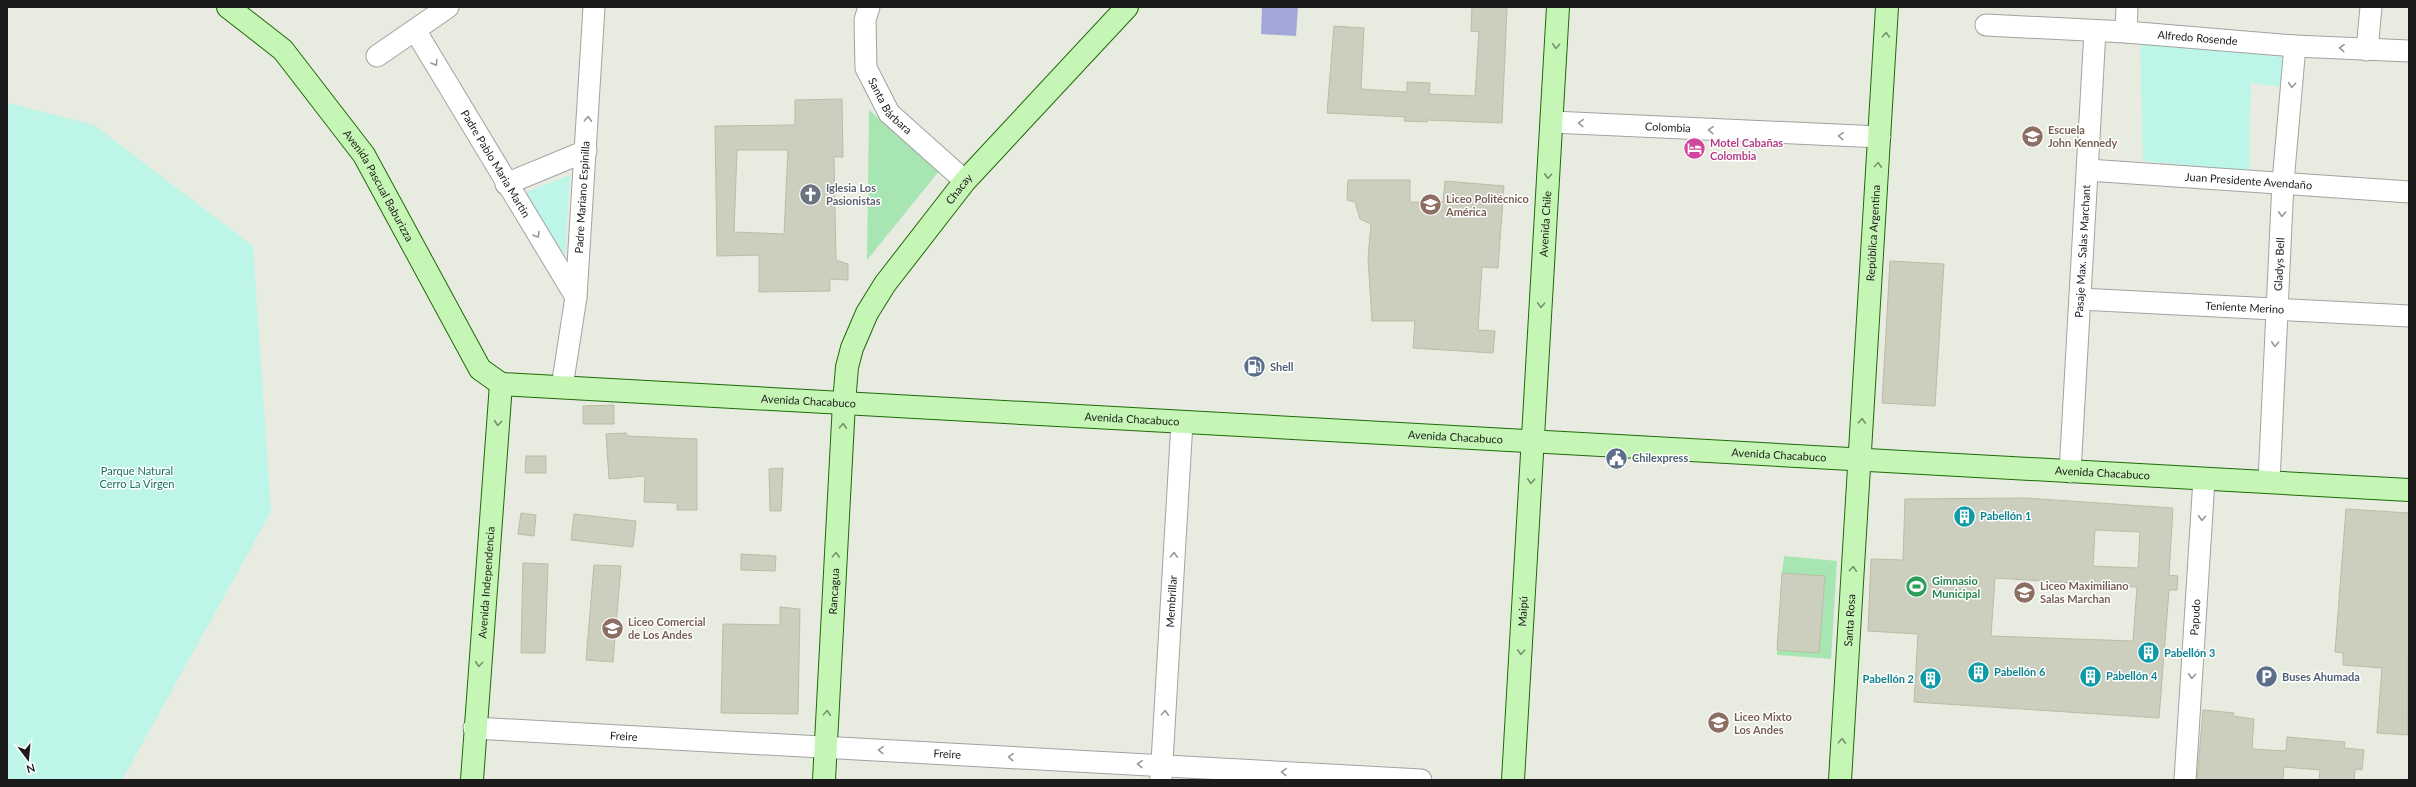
<svg xmlns="http://www.w3.org/2000/svg" width="2416" height="787" viewBox="0 0 2416 787" font-family="Lato,sans-serif">
  <rect width="100%" height="100%" fill="#e8ece0"/>
  <g fill="#a7e5b3">
    <polygon points="869,110 940,170 867,260"/>
    <polygon points="1784,556 1837,561 1831,659 1777,655 1777,650 1819,652 1825,577 1782,573"/>
  </g>
  <g fill="#bdf6e8">
    <polygon points="2140,43 2283,57 2282,87 2251,83 2249,171 2143,161"/>
    <polygon points="7,103 94,125 253,246 271,512 122,780 7,780"/>
    <polygon points="570,175 565,255 524,193"/>
  </g>
  <polygon fill="#a2a7d8" points="1262,7 1298,7 1296,36 1261,34"/>
  <g fill="#cccebe" stroke="#babda4" fill-rule="evenodd">
    <polygon points="1472,7 1507,7 1502,123 1427,120 1427,122 1404,121 1405,117 1327,113 1334,26 1364,28 1361,89 1407,92 1407,82 1430,83 1429,94 1475,96 1479,32 1471,31"/>
    <path d="M842,99L843,157H834L836,260L848,264V280L830,279V291L759,292V255L717,256L715,126L795,125V100ZM737,150H788L784,234L734,232Z"/>
    <polygon points="1348,180 1410,180 1410,202 1443,202 1445,181 1504,186 1498,268 1482,267 1478,330 1495,331 1493,353 1413,348 1415,321 1372,321 1368,258 1371,224 1360,219 1355,202 1347,200"/>
    <polygon points="1890,261 1944,264 1935,406 1882,403"/>
    <polygon points="614,405 614,424 583,424 583,406"/>
    <polygon points="626,433 627,436 697,439 697,510 677,510 677,503 644,502 645,476 609,479 606,434"/>
    <polygon points="526,456 546,456 546,473 525,473"/>
    <polygon points="783,468 781,511 770,511 769,469"/>
    <path d="M2026,498L2173,508L2169,575L2178,576L2177,590H2169L2159,718L1914,702L1918,634L1868,631L1871,559L1903,560L1905,499ZM2095,530L2140,532L2138,568L2093,566ZM1995,578L2137,587L2133,641L1991,636Z"/>
    <polygon points="2346,509 2409,513 2408,735 2377,733 2382,668 2343,665 2343,653 2335,652"/>
    <polygon points="521,513 536,515 534,536 518,534"/>
    <polygon points="574,514 636,521 633,547 571,540"/>
    <polygon points="741,554 776,556 775,571 741,570"/>
    <polygon points="523,563 548,564 545,653 521,653"/>
    <polygon points="594,565 621,566 613,662 586,660"/>
    <polygon points="1782,573 1825,576 1819,653 1777,650"/>
    <polygon points="780,607 800,609 798,714 721,713 723,624 780,625"/>
    <polygon points="2203,710 2234,713 2233,716 2254,719 2252,749 2286,751 2287,737 2345,742 2344,748 2364,750 2362,770 2355,769 2354,780 2319,780 2320,770 2284,767 2283,780 2197,780"/>
  </g>
  <g fill="none" stroke-linecap="round" stroke-linejoin="round">
    <defs>
      <g id="street">
        <path id="s1" d="M869,7L865,20L866,68L889,113L965,181"/>
        <path id="s2" d="M1986,25L2126,32L2295,46L2409,51"/>
        <path id="s3" d="M415,30L576,297"/>
        <polyline points="2126,32 2127,7"/>
        <polyline points="2367,50 2371,7"/>
        <polyline points="377,56 448,7"/>
        <path id="s4" d="M1552,122L1880,137"/>
        <path id="s5" d="M2088,170L2409,192"/>
        <polyline points="506,184 586,151"/>
        <path id="s6" d="M2080,299L2409,316"/>
        <path id="s7" d="M562,387L576,297L594,7"/>
        <path id="s8" d="M2070,472L2095,31"/>
        <path id="s9" d="M2269,482L2283,182L2295,46"/>
        <path id="s10" d="M474,728L1421,780"/>
        <path id="s11" d="M1161,779L1182,422"/>
        <path id="s12" d="M2185,780L2204,479"/>
      </g>
      <g id="secondary">
        <path id="s13" d="M228,7L283,50L364,155L480,369L501,384"/>
        <path id="s14" d="M501,384L2409,490"/>
        <path id="s15" d="M472,780L501,384"/>
        <path id="s16" d="M824,780L844,403L847,367L852,348L867,313L885,284L965,181L1127,7"/>
        <path id="s17" d="M1513,780L1558,7"/>
        <path id="s18" d="M1840,780L1887,7"/>
      </g>
    </defs>
    <use href="#street" stroke="#a2a2a2" stroke-width="23"/>
    <use href="#secondary" stroke="#1e6a09" stroke-width="24"/>
    <use href="#street" stroke="#fff" stroke-width="21"/>
    <use href="#secondary" stroke="#c6f6b5" stroke-width="22"/>
  </g>
  <defs><path id="oneway-chevron" d="M-2-3.5L2.5 0L-2 3.5" fill="none" stroke-width="1.6" stroke-linecap="round" stroke-linejoin="round"/></defs>
  <g stroke="#799370">
    <use href="#oneway-chevron" transform="translate(1886 35) rotate(-87)"/>
    <use href="#oneway-chevron" transform="translate(1556 46) rotate(93)"/>
    <use href="#oneway-chevron" transform="translate(1878 165) rotate(-86)"/>
    <use href="#oneway-chevron" transform="translate(1548 176) rotate(93)"/>
    <use href="#oneway-chevron" transform="translate(1541 305) rotate(93)"/>
    <use href="#oneway-chevron" transform="translate(1862 421) rotate(-87)"/>
    <use href="#oneway-chevron" transform="translate(498 423) rotate(95)"/>
    <use href="#oneway-chevron" transform="translate(843 426) rotate(-87)"/>
    <use href="#oneway-chevron" transform="translate(1531 481) rotate(93)"/>
    <use href="#oneway-chevron" transform="translate(836 555) rotate(-87)"/>
    <use href="#oneway-chevron" transform="translate(1853 569) rotate(-86)"/>
    <use href="#oneway-chevron" transform="translate(1521 652) rotate(93)"/>
    <use href="#oneway-chevron" transform="translate(479 664) rotate(95)"/>
    <use href="#oneway-chevron" transform="translate(827 713) rotate(-87)"/>
    <use href="#oneway-chevron" transform="translate(1842 741) rotate(-87)"/>
  </g>
  <g stroke="#989898">
    <use href="#oneway-chevron" transform="translate(2342 48) rotate(-177)"/>
    <use href="#oneway-chevron" transform="translate(435 63) rotate(59)"/>
    <use href="#oneway-chevron" transform="translate(2292 85) rotate(95)"/>
    <use href="#oneway-chevron" transform="translate(588 119) rotate(-87)"/>
    <use href="#oneway-chevron" transform="translate(1581 123) rotate(-177)"/>
    <use href="#oneway-chevron" transform="translate(1711 130) rotate(-177)"/>
    <use href="#oneway-chevron" transform="translate(1841 136) rotate(-177)"/>
    <use href="#oneway-chevron" transform="translate(2282 214) rotate(93)"/>
    <use href="#oneway-chevron" transform="translate(537 235) rotate(58)"/>
    <use href="#oneway-chevron" transform="translate(2275 344) rotate(93)"/>
    <use href="#oneway-chevron" transform="translate(2202 518) rotate(94)"/>
    <use href="#oneway-chevron" transform="translate(1174 555) rotate(-87)"/>
    <use href="#oneway-chevron" transform="translate(2192 676) rotate(94)"/>
    <use href="#oneway-chevron" transform="translate(1165 713) rotate(-87)"/>
    <use href="#oneway-chevron" transform="translate(881 750) rotate(-177)"/>
    <use href="#oneway-chevron" transform="translate(1011 757) rotate(-177)"/>
    <use href="#oneway-chevron" transform="translate(1140 764) rotate(-177)"/>
    <use href="#oneway-chevron" transform="translate(1284 772) rotate(-177)"/>
  </g>
  <defs>
    <symbol id="school-disc" viewBox="-11 -11 22 22"><circle r="9.5" fill="#8d6e63" stroke="#fff"/><path d="M0-5L7-2L0 1L-7-2ZM-4 1L0 2.5L4 1V4Q0 6-4 4Z" fill="#fff"/></symbol>
    <symbol id="hotel-disc" viewBox="-11 -11 22 22"><circle r="9.5" fill="#d1479c" stroke="#fff"/><path d="M-6-4.5h1.5V1H6V5H4.5V3h-9V5H-6ZM-4 0a1.8 1.8 0 1 1 3.6 0ZM.5 0V-2.5h3Q6-2.5 6 0Z" fill="#fff"/></symbol>
    <symbol id="church-disc" viewBox="-11 -11 22 22"><circle r="9.5" fill="#6b7280" stroke="#fff"/><path d="M-1.2-6h2.4v3.5h3.3v2.4h-3.3V6h-2.4V-.1h-3.3v-2.4h3.3Z" fill="#fff"/></symbol>
    <symbol id="fuel-disc" viewBox="-11 -11 22 22"><circle r="9.5" fill="#5c6f8a" stroke="#fff"/><path d="M-5.5-6h7V0h2V4h1.3V-2.5L3-4.5l.8-.8L6-3V5H2.5V1h-1V6h-7ZM-4.2-4.7v3.2H.2V-4.7Z" fill="#fff"/></symbol>
    <symbol id="civic-disc" viewBox="-11 -11 22 22"><circle r="9.5" fill="#5c6f8a" stroke="#fff"/><path d="M-.6-6.5H3V-4.5H.6V-3L4-1V1h2V6H-6V1h2V-1L-.6-3ZM-1.2 2.5V6h2.4V2.5Z" fill="#fff"/></symbol>
    <symbol id="building-disc" viewBox="-11 -11 22 22"><circle r="9.5" fill="#0f9aa8" stroke="#fff"/><path d="M-4-6H4V6H1V3H-1V6H-4ZM-2.5-4.3h1.7v1.8h-1.7ZM.8-4.3h1.7v1.8H.8ZM-2.5-1h1.7V.8h-1.7ZM.8-1h1.7V.8H.8Z" fill="#fff"/></symbol>
    <symbol id="stadium-disc" viewBox="-11 -11 22 22"><circle r="9.5" fill="#2e9e5b" stroke="#fff"/><path d="M0-5a6.5 5 0 1 0 0 10a6.5 5 0 1 0 0-10ZM-3.5-1.8h7v3.6h-7Z" fill="#fff"/></symbol>
    <symbol id="parking-disc" viewBox="-11 -11 22 22"><circle r="9.5" fill="#5c6f8a" stroke="#fff"/><path d="M-3.5-5.5H1a3.5 3.5 0 0 1 0 7H-1V5.5H-3.5ZM-1-3.4V-.6H.8a1.4 1.4 0 0 0 0-2.8Z" fill="#fff"/></symbol>
  </defs>
  <g fill-rule="evenodd">
    <use href="#school-disc" x="2020" y="124" width="25" height="25"/>
    <use href="#hotel-disc" x="1682" y="136" width="25" height="25"/>
    <use href="#church-disc" x="798" y="182" width="25" height="25"/>
    <use href="#school-disc" x="1418" y="192" width="25" height="25"/>
    <use href="#fuel-disc" x="1242" y="354" width="25" height="25"/>
    <use href="#civic-disc" x="1604" y="446" width="25" height="25"/>
    <use href="#building-disc" x="1952" y="504" width="25" height="25"/>
    <use href="#stadium-disc" x="1904" y="574" width="25" height="25"/>
    <use href="#school-disc" x="2012" y="580" width="25" height="25"/>
    <use href="#school-disc" x="600" y="616" width="25" height="25"/>
    <use href="#building-disc" x="2136" y="640" width="25" height="25"/>
    <use href="#building-disc" x="1966" y="660" width="25" height="25"/>
    <use href="#building-disc" x="2078" y="664" width="25" height="25"/>
    <use href="#parking-disc" x="2254" y="664" width="25" height="25"/>
    <use href="#building-disc" x="1918" y="666" width="25" height="25"/>
    <use href="#school-disc" x="1706" y="710" width="25" height="25"/>
  </g>
  <g text-anchor="middle" stroke-width="3" stroke-linejoin="round" paint-order="stroke">
    <g font-size="11" fill="#1b1b1b" stroke="#fff">
      <text dy="4" stroke="none"><textPath href="#s2" startOffset="212">Alfredo Rosende</textPath></text>
      <text dy="4" stroke="none"><textPath href="#s1" startOffset="107">Santa Bárbara</textPath></text>
      <text dy="4" stroke="none"><textPath href="#s4" startOffset="116">Colombia</textPath></text>
      <text dy="4" stroke="none"><textPath href="#s3" startOffset="156">Padre Pablo Maria Martin</textPath></text>
      <text dy="4" stroke="none"><textPath href="#s5" startOffset="161">Juan Presidente Avendaño</textPath></text>
      <text dy="4" stroke="none"><textPath href="#s13" startOffset="236">Avenida Pascual Baburizza</textPath></text>
      <text dy="4" stroke="none"><textPath href="#s16" startOffset="626">Chacay</textPath></text>
      <text dy="4" stroke="none"><textPath href="#s7" startOffset="191">Padre Mariano Espinilla</textPath></text>
      <text dy="4" stroke="none"><textPath href="#s17" startOffset="557">Avenida Chile</textPath></text>
      <text dy="4" stroke="none"><textPath href="#s18" startOffset="548">República Argentina</textPath></text>
      <text dy="4" stroke="none"><textPath href="#s8" startOffset="221">Pasaje Max. Salas Marchant</textPath></text>
      <text dy="4" stroke="none"><textPath href="#s9" startOffset="218">Gladys Bell</textPath></text>
      <text dy="4" stroke="none"><textPath href="#s6" startOffset="165">Teniente Merino</textPath></text>
      <text dy="4" stroke="none"><textPath href="#s14" startOffset="308">Avenida Chacabuco</textPath></text>
      <text dy="4" stroke="none"><textPath href="#s14" startOffset="632">Avenida Chacabuco</textPath></text>
      <text dy="4" stroke="none"><textPath href="#s14" startOffset="956">Avenida Chacabuco</textPath></text>
      <text dy="4" stroke="none"><textPath href="#s14" startOffset="1280">Avenida Chacabuco</textPath></text>
      <text dy="4" stroke="none"><textPath href="#s14" startOffset="1604">Avenida Chacabuco</textPath></text>
      <text dy="4" stroke="none"><textPath href="#s15" startOffset="198">Avenida Independencia</textPath></text>
      <text dy="4" stroke="none"><textPath href="#s16" startOffset="189">Rancagua</textPath></text>
      <text dy="4" stroke="none"><textPath href="#s11" startOffset="178">Membrillar</textPath></text>
      <text dy="4" stroke="none"><textPath href="#s17" startOffset="169">Maipú</textPath></text>
      <text dy="4" stroke="none"><textPath href="#s12" startOffset="163">Papudo</textPath></text>
      <text dy="4" stroke="none"><textPath href="#s18" startOffset="160">Santa Rosa</textPath></text>
      <text dy="4" stroke="none"><textPath href="#s10" startOffset="150">Freire</textPath></text>
      <text dy="4" stroke="none"><textPath href="#s10" startOffset="474">Freire</textPath></text>
    </g>
    <g font-size="11" font-weight="bold" fill="#785e54" stroke="#fff" text-anchor="start">
      <text x="2048" y="134">Escuela<tspan x="2048" dy="13">John Kennedy</tspan></text>
      <text x="1446" y="203">Liceo Politécnico<tspan x="1446" dy="13">América</tspan></text>
      <text x="2040" y="590">Liceo Maximiliano<tspan x="2040" dy="13">Salas Marchan</tspan></text>
      <text x="628" y="626">Liceo Comercial<tspan x="628" dy="13">de Los Andes</tspan></text>
      <text x="1734" y="721">Liceo Mixto<tspan x="1734" dy="13">Los Andes</tspan></text>
    </g>
    <g font-size="11" font-weight="bold" fill="#b23c85" stroke="#fff" text-anchor="start">
      <text x="1710" y="147">Motel Cabañas<tspan x="1710" dy="13">Colombia</tspan></text>
    </g>
    <g font-size="11" font-weight="bold" fill="#5b616d" stroke="#fff" text-anchor="start">
      <text x="826" y="192">Iglesia Los<tspan x="826" dy="13">Pasionistas</tspan></text>
    </g>
    <g font-size="11" font-weight="bold" fill="#4e5e75" stroke="#fff" text-anchor="start">
      <text x="1270" y="371">Shell</text>
      <text x="1632" y="462">Chilexpress</text>
      <text x="2282" y="681">Buses Ahumada</text>
    </g>
    <g font-size="11" fill="#10725a" stroke="#fff">
      <text x="137" y="475">Parque Natural<tspan x="137" dy="13">Cerro La Virgen</tspan></text>
    </g>
    <g font-size="11" font-weight="bold" fill="#0d838f" stroke="#fff" text-anchor="start">
      <text x="1980" y="520">Pabellón 1</text>
      <text x="2164" y="657">Pabellón 3</text>
      <text x="1994" y="676">Pabellón 6</text>
      <text x="2106" y="680">Pabellón 4</text>
      <text x="1914" y="683" text-anchor="end">Pabellón 2</text>
    </g>
    <g font-size="11" font-weight="bold" fill="#27864d" stroke="#fff" text-anchor="start">
      <text x="1932" y="585">Gimnasio<tspan x="1932" dy="13">Municipal</tspan></text>
    </g>
  </g>
  <rect width="2416" height="787" fill="none" stroke="#1b1b1b" stroke-width="16"/>
  <g transform="translate(28 759) rotate(164)" stroke="#ffffff" stroke-width="3" paint-order="stroke">
  <path d="M0-3L7 15L0 10L-7 15Z" fill="#1b1b1b"/>
  <text y="-6" font-size="11" font-weight="bold" text-anchor="middle" fill="#1b1b1b">N</text>
  </g>
</svg>
